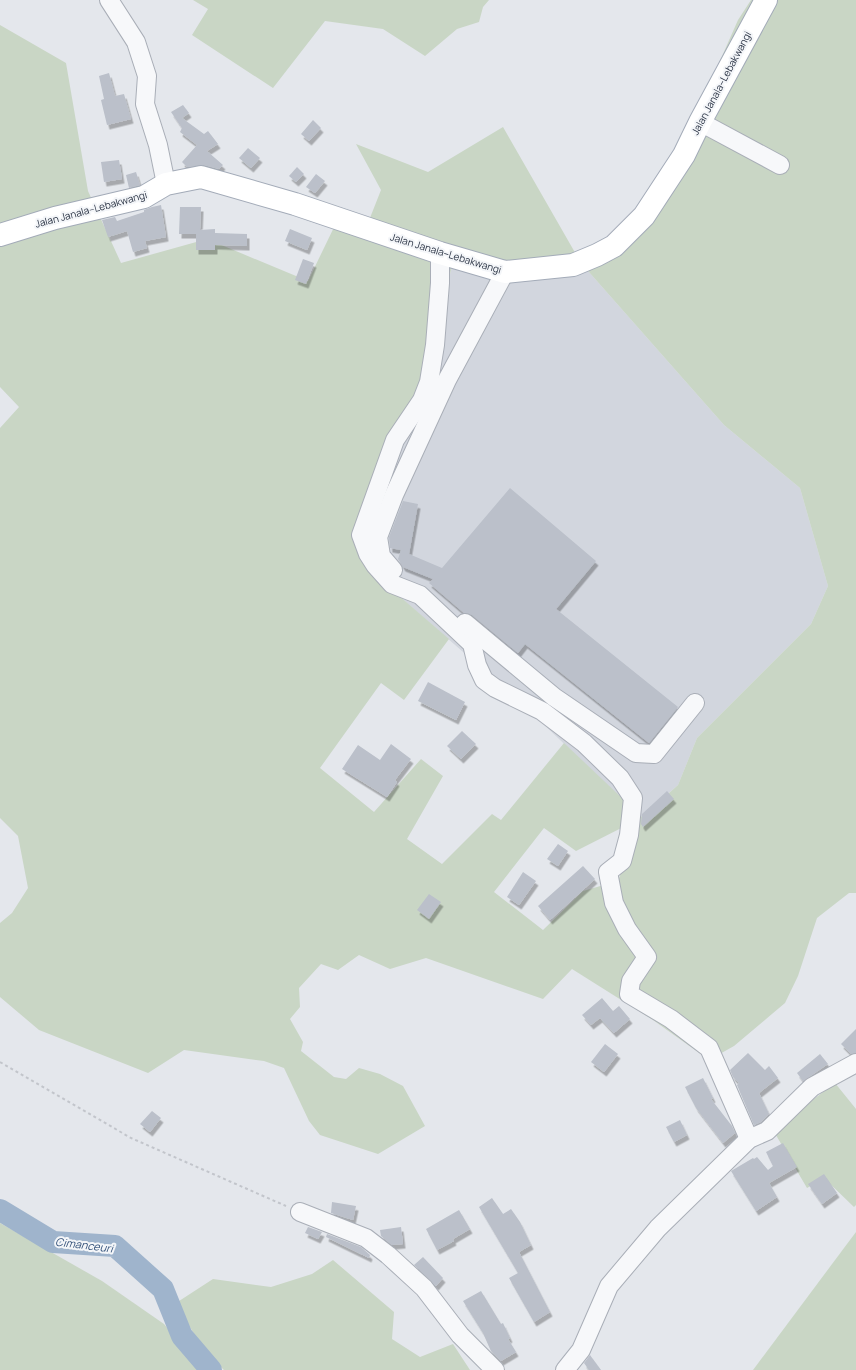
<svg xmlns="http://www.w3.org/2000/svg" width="856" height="1370" viewBox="0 0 856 1370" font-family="Manrope,sans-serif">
  <defs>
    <filter id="shadow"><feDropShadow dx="2.5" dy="4.5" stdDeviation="0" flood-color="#0004"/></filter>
  </defs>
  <rect width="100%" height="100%" fill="#e4e7ec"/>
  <polygon fill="#d2d6de" points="453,262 581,263 724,425 800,488 828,586 811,624 697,738 678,785 641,817 517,699 375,575 369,516 422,388"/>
  <g fill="#c9d6c5" fill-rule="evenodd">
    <polygon points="193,0 489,0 483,7 479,22 457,29 425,56 383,29 325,21 273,88 192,35 208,9"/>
    <path d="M751,0H856V893H849L817,918L798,976L785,1003L734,1046L709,1060L653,1020L572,969L543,999L426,958L390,969L359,955L338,970L321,964L299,988L300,1007L290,1019L303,1042L301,1051L334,1077L346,1079L359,1068L380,1074L403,1086L425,1126L378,1154L320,1135L309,1121L284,1068L264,1061L184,1050L148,1073L39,1030L0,997V923L12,913L28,888L18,836L0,818V428L19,407L0,387V25L66,63L88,191L121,263L207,239L308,281L338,219L366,228L381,190L356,144L428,172L503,127L581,263L629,227L682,147L738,20ZM453,262L581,263L724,425L800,488L828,586L811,624L697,738L678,785L642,817L564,743L501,820L492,814L442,864L407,839L443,776L421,759L374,812L320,768L381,683L404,700L449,639L375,575L369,516L422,388ZM641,818L618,881L583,891L543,930L494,892L544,828L576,851Z"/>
    <polygon points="835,1083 856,1109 856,1205 854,1207 824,1178 807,1188 773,1130"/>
    <polygon points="0,1223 102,1281 164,1324 201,1370 0,1370"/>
    <polygon points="856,1232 856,1370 753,1370 847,1244"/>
    <polygon points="333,1260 394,1312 392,1339 420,1357 453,1344 470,1370 224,1370 204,1351 176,1303 213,1279 271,1287 312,1274"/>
  </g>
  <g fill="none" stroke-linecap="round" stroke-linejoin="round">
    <polyline stroke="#9fb4cc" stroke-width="22" points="0,1210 53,1242 115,1246 163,1289 182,1336 211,1370"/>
  </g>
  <g fill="#bbc0ca" filter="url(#shadow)">
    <polygon points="109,73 115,96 124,94 131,119 107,125 101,100 104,99 99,76"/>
    <polygon points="183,105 189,113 182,118 204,134 208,131 218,144 207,151 223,165 219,169 204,165 187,167 182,162 197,145 180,132 182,128 171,112"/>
    <polygon points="313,120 321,128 309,141 301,134"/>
    <polygon points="248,148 260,158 251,168 239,158"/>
    <polygon points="119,160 122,179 104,182 101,162"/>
    <polygon points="297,167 304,174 296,182 289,176"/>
    <polygon points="136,172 140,185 129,188 126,175"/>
    <polygon points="316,174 325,181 315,193 306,187"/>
    <polygon points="161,205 166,237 145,241 147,248 133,252 127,231 108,237 102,220 115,217 117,221 144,212 144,210 152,207"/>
    <polygon points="180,207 201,207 200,230 215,229 215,233 247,234 247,246 215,245 215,250 196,250 196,234 179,234"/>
    <polygon points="290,229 312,238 307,250 285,241"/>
    <polygon points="303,259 314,263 306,284 295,280"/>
    <polygon points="510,488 596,561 556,609 678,707 649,743 525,644 518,653 472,615 464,613 429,583 433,579 403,567 398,559 401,550 390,548 389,537 403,501 418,504 409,554 442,568"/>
    <polygon points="428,682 465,702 456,720 418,701"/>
    <polygon points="462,731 476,744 461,759 447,746"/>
    <polygon points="391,744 411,759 395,780 397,782 387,797 342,769 358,745 380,760"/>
    <polygon points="667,791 674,799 643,827 641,824 642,814"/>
    <polygon points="558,844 568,851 558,866 547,859"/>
    <polygon points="583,866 595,879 550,920 538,906"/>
    <polygon points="523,872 536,881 519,905 507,897"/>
    <polygon points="429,894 441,902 429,919 417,910"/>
    <polygon points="602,998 613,1011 619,1006 630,1019 614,1033 600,1018 591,1025 582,1015"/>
    <polygon points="856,1029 856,1053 851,1054 841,1044"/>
    <polygon points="605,1044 618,1054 604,1072 591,1062"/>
    <polygon points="748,1053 765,1070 769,1066 778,1078 759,1093 769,1114 761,1122 754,1125 737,1085 739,1083 733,1077 730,1070"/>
    <polygon points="820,1054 828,1064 803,1081 797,1073"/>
    <polygon points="703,1078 713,1098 711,1099 732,1126 735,1133 723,1143 696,1108 685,1087"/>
    <polygon points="152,1111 161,1118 150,1132 140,1124"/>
    <polygon points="680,1120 687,1135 674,1142 666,1127"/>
    <polygon points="783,1143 797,1167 769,1183 777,1197 756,1211 731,1171 753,1158 754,1159 757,1157 768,1170 773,1166 766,1152"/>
    <polygon points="824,1174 837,1193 822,1204 808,1184"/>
    <polygon points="492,1198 503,1214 511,1209 520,1222 531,1245 519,1252 550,1312 534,1322 509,1278 518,1273 479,1207"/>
    <polygon points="332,1202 356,1206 353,1220 331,1213"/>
    <polygon points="459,1210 470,1229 453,1239 454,1241 437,1250 426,1229"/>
    <polygon points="308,1227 322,1232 318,1239 305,1233"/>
    <polygon points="401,1227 403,1244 392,1245 381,1236 380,1230"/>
    <polygon points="327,1234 361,1247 370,1255 369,1258 326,1237"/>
    <polygon points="423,1257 443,1278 436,1286 414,1265"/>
    <polygon points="481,1291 501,1324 503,1323 510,1338 508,1339 516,1352 501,1361 491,1351 483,1333 463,1301"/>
    <polygon points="590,1355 601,1370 589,1370 584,1363"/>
  </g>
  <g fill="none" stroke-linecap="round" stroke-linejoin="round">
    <defs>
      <g id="minor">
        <polyline points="109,0 136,42 147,76 145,104 158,145 166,184"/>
        <polyline points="700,122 780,165"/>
        <polyline points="440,253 440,283 435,345 429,382 422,400 395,440 361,535 368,554 375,565 392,584 420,595 472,644 477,665 484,680 495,688 542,711 584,743 620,778 633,798 629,835 622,861 608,872 614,903 627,929 647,957 631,981 629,994 671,1019 709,1048 749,1139"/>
        <polyline points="393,570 381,556 378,537 394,495 447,380 505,272"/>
        <polyline points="465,623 554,697 636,753 654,754 695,703"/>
        <polyline points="300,1212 366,1238 388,1255 424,1288 460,1335 495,1370"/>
        <polyline points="565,1370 581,1350 609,1286 658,1228 749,1139 767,1131 812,1087 856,1063"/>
      </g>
      <polyline id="major" points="0,235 55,218 144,197 166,184 201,177 295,204 440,253 505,272 573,265 597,255 614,246 644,216 684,155 700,122 766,0"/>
    </defs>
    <use href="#minor" stroke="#a9aeb7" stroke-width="20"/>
    <use href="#major" stroke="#a3abb8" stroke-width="24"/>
    <polyline stroke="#c2c5cb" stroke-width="2" stroke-dasharray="3 3" stroke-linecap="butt" points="0,1062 131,1138 286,1206"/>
    <use href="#minor" stroke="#f7f8fa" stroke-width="18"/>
    <use href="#major" stroke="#fff" stroke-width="22"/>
  </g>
  <g text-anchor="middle" stroke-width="4" stroke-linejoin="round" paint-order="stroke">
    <g font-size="10" fill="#2b3445" stroke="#f4f6f9">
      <text transform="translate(721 83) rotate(-62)" y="4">Jalan Janala–Lebakwangi</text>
      <text transform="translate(91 209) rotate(-15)" y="4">Jalan Janala–Lebakwangi</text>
      <text transform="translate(446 253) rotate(17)" y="4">Jalan Janala–Lebakwangi</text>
    </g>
    <g font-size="11" font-style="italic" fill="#34527a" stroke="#f4f6f9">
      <text transform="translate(84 1245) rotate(7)" y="4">Cimanceuri</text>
    </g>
  </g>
</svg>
